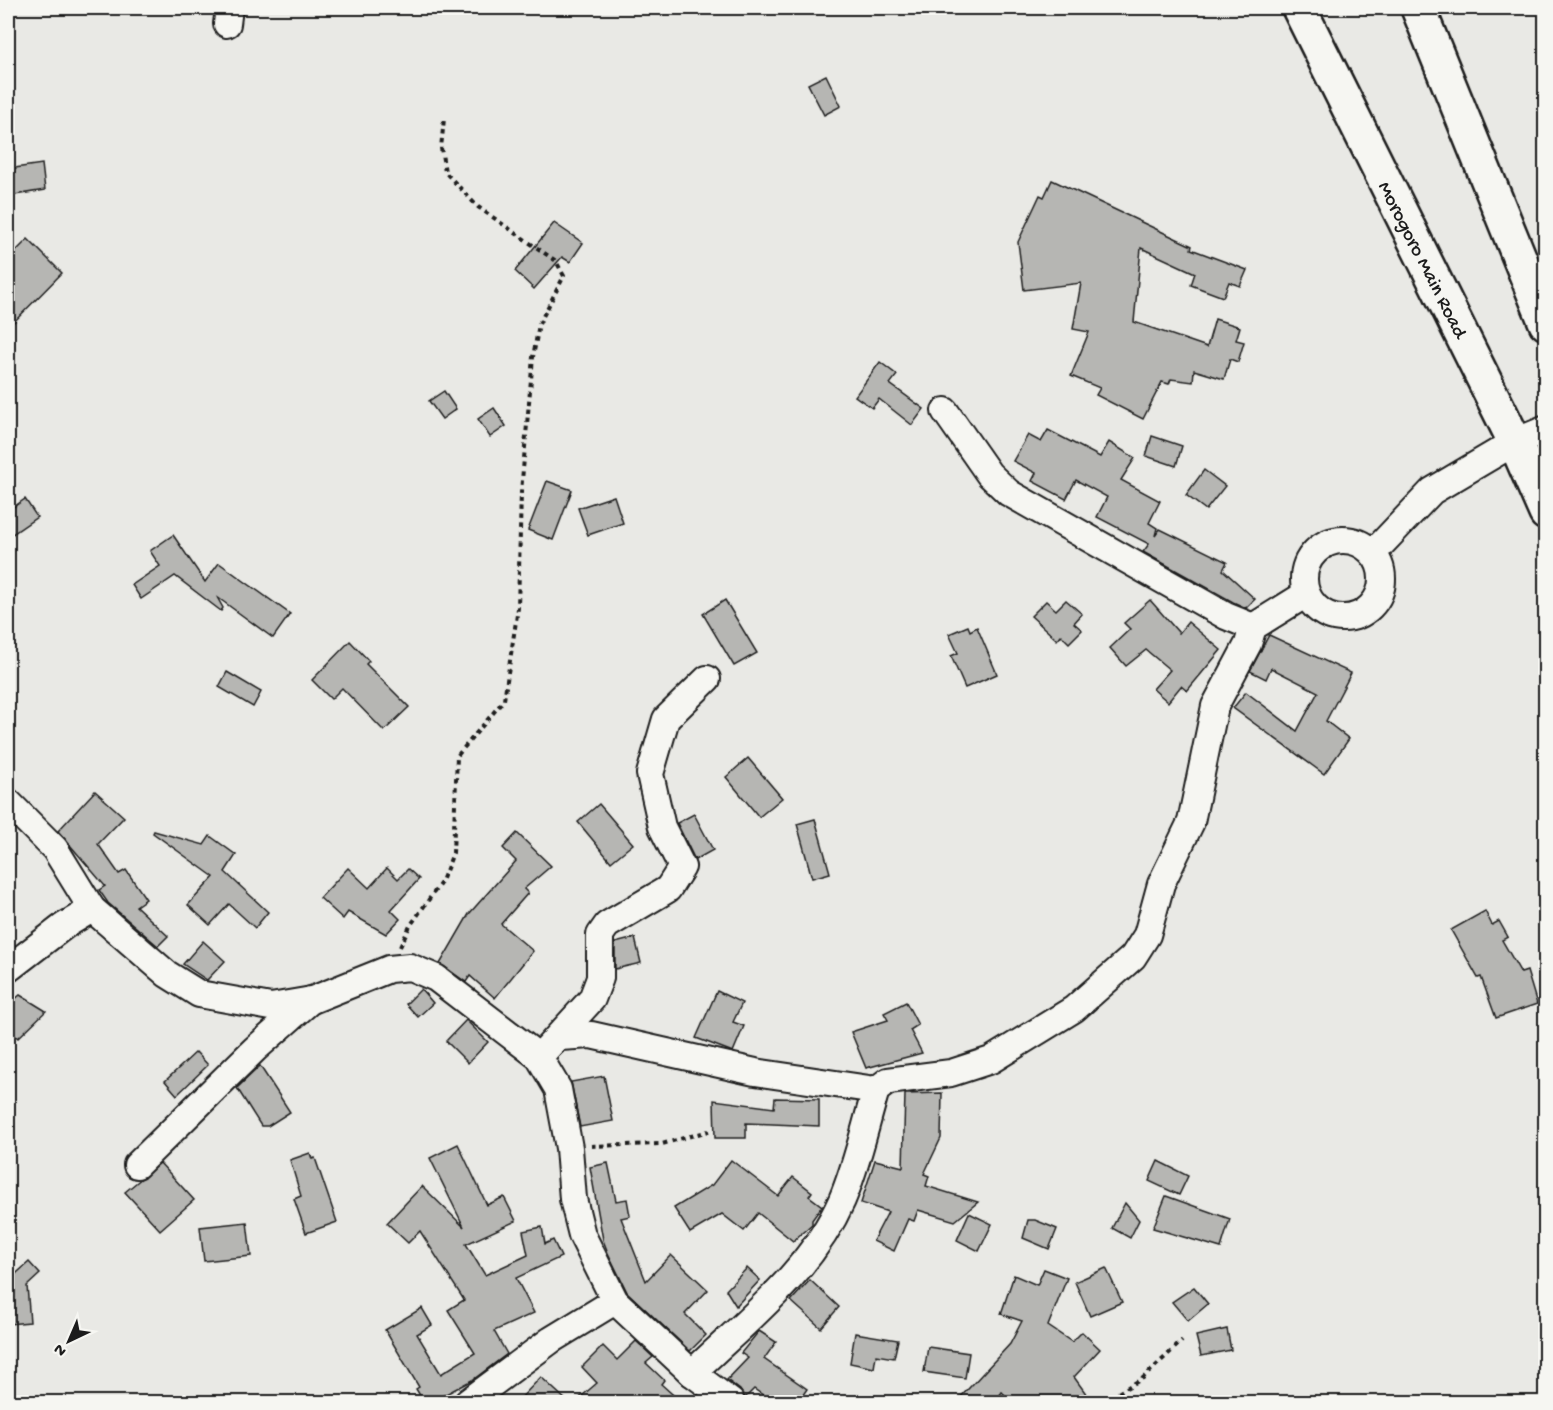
<svg xmlns="http://www.w3.org/2000/svg" width="1553" height="1410" viewBox="0 0 1553 1410" font-family="'Gochi Hand',sans-serif">
  <rect width="100%" height="100%" fill="#e9e9e5"/>
  <filter id="ink" filterUnits="userSpaceOnUse"><feTurbulence type="fractalNoise" baseFrequency=".0167" numOctaves="2"/><feDisplacementMap in="SourceGraphic" scale="12" xChannelSelector="R" yChannelSelector="G"/><feConvolveMatrix kernelMatrix="1 2 1 2 8 2 1 2 1" color-interpolation-filters="sRGB"/></filter>
  <g filter="url(#ink)">
    <g fill="#b6b6b3" stroke="#1c1c1c" stroke-width="1.5">
      <polygon points="826,75 841,106 824,115 808,84"/>
      <polygon points="42,164 45,190 8,196 8,169"/>
      <polygon points="1052,180 1192,246 1191,249 1247,270 1240,286 1229,282 1223,297 1191,285 1195,273 1141,248 1134,322 1207,347 1215,319 1240,327 1236,340 1244,342 1238,362 1230,359 1224,379 1194,370 1193,382 1171,379 1169,384 1162,382 1143,419 1096,395 1100,388 1071,376 1089,332 1073,329 1081,283 1024,290 1018,242 1040,195 1044,197"/>
      <polygon points="554,223 583,243 570,262 562,257 534,289 515,271"/>
      <polygon points="28,239 62,273 8,328 8,259"/>
      <polygon points="880,362 897,375 890,384 924,409 912,425 879,399 872,408 855,396"/>
      <polygon points="444,391 456,409 442,419 429,401"/>
      <polygon points="494,408 506,426 490,437 478,419"/>
      <polygon points="1048,430 1100,457 1109,442 1135,458 1121,480 1160,501 1149,523 1157,528 1155,536 1160,529 1227,562 1223,570 1255,599 1246,608 1233,602 1143,552 1149,544 1097,517 1107,497 1076,480 1066,499 1032,481 1036,473 1013,461 1028,435 1041,442"/>
      <polygon points="1152,436 1182,446 1176,466 1146,456"/>
      <polygon points="1204,470 1225,486 1206,510 1186,495"/>
      <polygon points="547,481 572,490 553,540 528,530"/>
      <polygon points="614,496 623,523 588,535 578,508"/>
      <polygon points="25,499 37,517 8,537 8,511"/>
      <polygon points="173,535 205,582 219,563 290,614 273,638 217,597 223,608 221,611 175,576 141,599 132,585 160,566 150,551"/>
      <polygon points="725,600 757,653 734,666 703,614"/>
      <polygon points="1066,600 1082,614 1074,623 1082,630 1069,643 1061,635 1057,640 1031,616 1046,601 1056,610"/>
      <polygon points="1150,600 1179,633 1188,622 1221,650 1187,691 1181,686 1168,702 1153,689 1170,670 1146,650 1126,666 1110,648 1130,629 1124,623"/>
      <polygon points="968,626 970,631 977,627 997,674 965,688 951,656 958,653 949,634"/>
      <polygon points="1269,635 1351,673 1326,721 1349,739 1324,774 1233,708 1246,692 1297,731 1318,692 1271,668 1266,679 1250,671"/>
      <polygon points="350,641 369,661 366,664 409,707 384,731 342,688 331,699 312,680"/>
      <polygon points="227,672 261,692 253,707 219,687"/>
      <polygon points="748,758 782,798 759,817 726,777"/>
      <polygon points="95,791 124,817 98,844 119,874 126,870 146,899 136,906 168,936 158,946 108,903 99,890 105,886 58,831"/>
      <polygon points="599,804 633,844 611,862 578,822"/>
      <polygon points="694,814 713,850 695,860 677,823"/>
      <polygon points="815,819 830,873 812,878 797,824"/>
      <polygon points="154,831 204,845 210,836 236,855 225,872 268,912 255,928 229,904 210,925 188,905 214,877 153,833"/>
      <polygon points="517,833 551,866 524,889 528,893 501,924 533,951 495,998 470,976 466,982 440,964 469,914 516,861 503,848"/>
      <polygon points="348,868 369,888 387,868 398,879 408,869 419,879 391,910 400,919 386,934 348,912 343,919 320,898"/>
      <polygon points="1485,911 1492,925 1499,921 1508,937 1502,940 1521,973 1527,971 1537,1004 1496,1018 1481,977 1478,978 1451,930"/>
      <polygon points="635,938 641,963 615,969 615,943"/>
      <polygon points="203,941 225,961 207,980 183,964"/>
      <polygon points="421,989 433,1003 418,1017 406,1004"/>
      <polygon points="717,991 742,1003 733,1022 744,1026 733,1052 696,1038"/>
      <polygon points="20,995 46,1011 18,1038 8,1030 8,1005"/>
      <polygon points="906,1002 918,1025 910,1030 922,1053 866,1068 851,1032 888,1020 884,1013"/>
      <polygon points="466,1020 488,1042 468,1063 446,1041"/>
      <polygon points="196,1052 208,1065 177,1095 165,1081"/>
      <polygon points="260,1066 290,1112 268,1126 261,1126 237,1088"/>
      <polygon points="604,1076 613,1121 580,1127 571,1082"/>
      <polygon points="942,1093 941,1138 924,1174 929,1176 926,1186 978,1202 955,1221 918,1210 914,1221 908,1219 894,1251 873,1241 888,1212 861,1203 875,1160 903,1167 905,1094"/>
      <polygon points="775,1098 819,1099 819,1126 746,1123 746,1138 715,1138 714,1100 774,1108"/>
      <polygon points="458,1144 487,1205 504,1197 516,1221 466,1244 485,1275 528,1255 523,1231 542,1227 545,1244 553,1240 561,1257 516,1278 534,1313 494,1331 507,1354 474,1379 431,1402 424,1402 416,1389 419,1387 385,1330 422,1308 432,1325 417,1334 441,1374 475,1353 448,1310 464,1300 420,1231 408,1243 387,1223 422,1186 464,1227 430,1158"/>
      <polygon points="310,1153 312,1159 315,1158 337,1222 306,1233 294,1199 301,1196 290,1160"/>
      <polygon points="731,1160 778,1196 793,1177 812,1192 809,1196 822,1206 812,1220 812,1224 793,1241 758,1213 744,1231 722,1214 690,1233 674,1208 712,1185"/>
      <polygon points="1158,1161 1188,1176 1179,1195 1149,1181"/>
      <polygon points="160,1163 194,1200 160,1230 125,1192"/>
      <polygon points="608,1163 616,1201 627,1199 630,1216 621,1218 646,1281 671,1255 708,1290 685,1314 706,1335 690,1351 627,1292 608,1253 603,1240 590,1167"/>
      <polygon points="1166,1196 1230,1219 1221,1248 1153,1228"/>
      <polygon points="1125,1203 1139,1220 1130,1238 1112,1228"/>
      <polygon points="969,1213 992,1224 979,1251 957,1240"/>
      <polygon points="1028,1220 1035,1220 1057,1229 1049,1249 1023,1238"/>
      <polygon points="247,1222 251,1256 204,1261 200,1227"/>
      <polygon points="29,1262 40,1274 27,1286 30,1322 8,1324 8,1281"/>
      <polygon points="747,1268 760,1280 736,1306 726,1290"/>
      <polygon points="1106,1268 1122,1302 1090,1316 1075,1282"/>
      <polygon points="1044,1269 1067,1278 1048,1326 1072,1342 1082,1332 1100,1349 1074,1377 1092,1402 1012,1402 1002,1392 995,1402 956,1402 1010,1344 1022,1321 1001,1314 1014,1275 1037,1285"/>
      <polygon points="810,1280 839,1307 821,1328 791,1301"/>
      <polygon points="1194,1287 1208,1304 1188,1321 1172,1302"/>
      <polygon points="1227,1329 1231,1350 1201,1356 1196,1336"/>
      <polygon points="759,1331 776,1342 764,1359 807,1389 798,1402 773,1402 754,1389 745,1398 740,1390 727,1380 748,1358 741,1353"/>
      <polygon points="855,1333 898,1340 894,1358 876,1355 874,1368 850,1363"/>
      <polygon points="636,1341 653,1357 646,1363 664,1380 661,1384 681,1402 575,1402 597,1383 582,1367 603,1346 617,1360"/>
      <polygon points="928,1347 969,1353 965,1378 924,1372"/>
      <polygon points="541,1377 568,1402 517,1402"/>
    </g>
    <g fill="none" stroke-linecap="round" stroke-linejoin="round">
      <defs>
        <g id="minor">
          <polyline points="227,24 229,8"/>
          <polyline points="945,411 989,474 1009,493 1226,616 1253,627"/>
          <circle cx="1343" cy="579" r="39"/>
          <polyline points="1373,553 1432,491 1515,442 1546,429"/>
          <polyline points="8,802 55,849 92,909 167,974 199,994 271,1007 312,1000 389,969 410,967 436,978 539,1057 558,1089 569,1148 573,1199 582,1235 615,1301 692,1373 731,1402"/>
          <polyline points="8,969 64,926 92,909"/>
          <polyline points="560,1037 591,1035 755,1072 876,1090"/>
          <polyline points="539,1057 592,999 600,978 600,935 607,925 668,889 682,867 662,827 650,774 666,719 707,679"/>
          <polyline points="137,1165 255,1049 311,1000"/>
          <path d="M692,1373C747,1320 811,1271 842,1200C857,1165 865,1126 876,1090L888,1081L951,1073L991,1060L1074,1009L1133,957L1147,935L1161,884L1191,822L1215,706L1248,644L1253,627L1306,594"/>
          <polyline points="468,1402 551,1340 615,1301"/>
        </g>
        <g id="trunk">
          <polyline points="1299,8 1515,442 1546,513"/>
          <polyline points="1418,8 1546,323"/>
        </g>
      </defs>
      <use href="#minor" stroke="#1c1c1c" stroke-width="30"/>
      <use href="#trunk" stroke="#1c1c1c" stroke-width="38"/>
      <g stroke="#1c1c1c" stroke-width="4" stroke-dasharray="4.5 4.5" stroke-linecap="butt">
        <polyline points="400,947 410,926 442,881 453,853 457,756 504,700 518,608 521,492 533,357 539,324 564,276 556,261 478,207 445,172 441,148 444,119"/>
        <polyline points="591,1146 662,1144 709,1131"/>
        <polyline points="1103,1402 1143,1378 1182,1341"/>
      </g>
      <use href="#minor" stroke="#f6f6f2" stroke-width="26"/>
      <use href="#trunk" stroke="#f6f6f2" stroke-width="33"/>
    </g>
  </g>
  <g text-anchor="middle" stroke-width="5" stroke-linejoin="round" paint-order="stroke">
    <g font-size="20" fill="#1c1c1c" stroke="#f6f6f2">
      <text transform="translate(1424 259) rotate(63)" y="7">Morogoro Main Road</text>
    </g>
  </g>
  <rect width="1553" height="1410" fill="none" stroke="#f6f6f2" stroke-width="30"/>
  <rect x="15" y="15" width="1523" height="1380" fill="none" stroke="#1c1c1c" stroke-width="2" filter="url(#ink)"/>
  <g transform="translate(69 1341) rotate(224)" stroke="#f6f6f2" stroke-width="4.5" paint-order="stroke">
  <path d="M0-4.5L10 22L0 15L-10 22Z" fill="#1c1c1c"/>
  <text y="-9" font-size="16" font-weight="bold" text-anchor="middle" fill="#1c1c1c">N</text>
  </g>
</svg>
